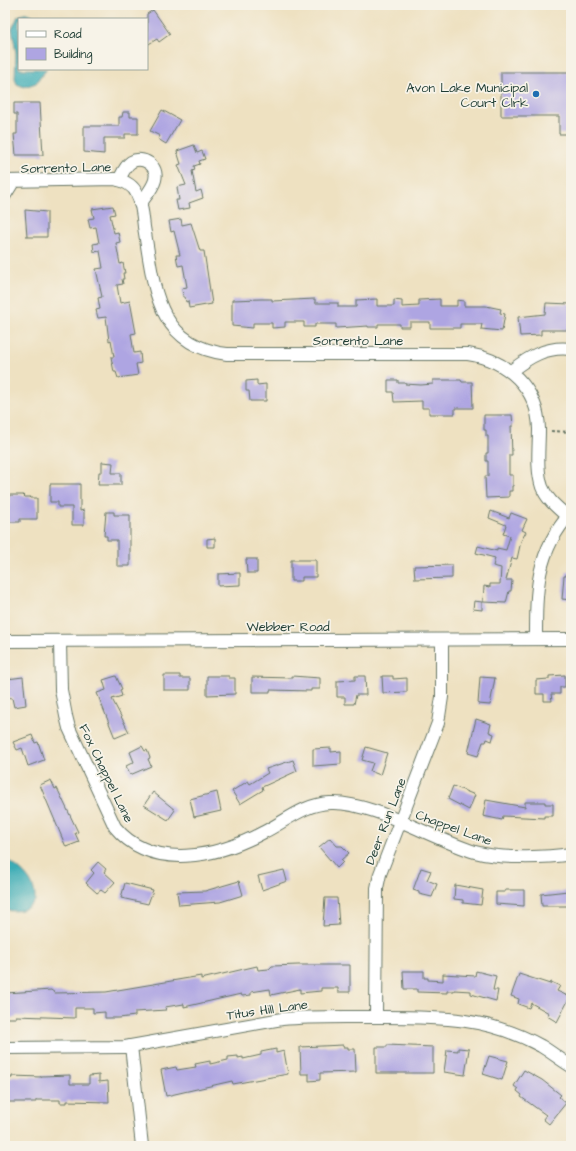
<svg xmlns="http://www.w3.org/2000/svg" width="576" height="1151" viewBox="0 0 576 1151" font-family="'Architects Daughter',sans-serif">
  <rect width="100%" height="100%" fill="#f7f3e8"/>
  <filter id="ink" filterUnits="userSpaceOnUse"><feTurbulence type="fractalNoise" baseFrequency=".025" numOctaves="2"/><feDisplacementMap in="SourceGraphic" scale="8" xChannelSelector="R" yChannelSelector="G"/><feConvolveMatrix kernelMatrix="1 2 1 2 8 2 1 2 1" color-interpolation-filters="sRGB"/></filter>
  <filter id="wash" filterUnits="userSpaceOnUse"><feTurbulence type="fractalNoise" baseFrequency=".012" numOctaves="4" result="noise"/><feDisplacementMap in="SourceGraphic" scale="16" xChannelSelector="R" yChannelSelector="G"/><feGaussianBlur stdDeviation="0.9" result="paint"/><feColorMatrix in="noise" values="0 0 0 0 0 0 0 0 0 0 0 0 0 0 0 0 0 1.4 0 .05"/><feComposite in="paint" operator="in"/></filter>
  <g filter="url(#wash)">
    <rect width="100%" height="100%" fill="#eee1c1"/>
    <g fill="#3bacb5" stroke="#2d7474">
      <polygon points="24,14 30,14 39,19 19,19 19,69 47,69 36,83 24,87 17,84 15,79 16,53 12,29 18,16"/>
      <path d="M5,857C21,871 36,879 35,901C27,911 17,912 5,910Z"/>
    </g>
    <g id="blocks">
      <g fill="#aea5e2">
        <polygon points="153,10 170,34 159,42 157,39 147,45 147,14"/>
        <polygon points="501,72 571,72 571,134 559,134 559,116 501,116"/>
        <polygon points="14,103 40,103 43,155 16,155 14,134 17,134 17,114 14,114"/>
        <polygon points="162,110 180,120 166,144 158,139 160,136 150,131"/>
        <polygon points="123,112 130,112 130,117 138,117 138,134 125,134 125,138 104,138 104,154 84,152 84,126 119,126 119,117 122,117"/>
        <polygon points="194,145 197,153 202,151 205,159 199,161 200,164 194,166 195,170 192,171 196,192 201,190 203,198 189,203 190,208 178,210 176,200 179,200 177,187 186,185 178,165 181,164 177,151"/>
        <polygon points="113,206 115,214 110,215 114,233 118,232 120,242 116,243 120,264 123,263 125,273 123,273 124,279 122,279 123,284 117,285 120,303 130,301 136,333 131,334 134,353 140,352 141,363 136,364 138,375 118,378 116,372 114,372 111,357 114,357 111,340 109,341 106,317 98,318 96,310 100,309 98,298 102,297 96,269 103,268 100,251 94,252 93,244 99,243 96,227 90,228 88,219 94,218 92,209"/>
        <polygon points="25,210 47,212 47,237 27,237"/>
        <polygon points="181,219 182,225 191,223 200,251 204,251 212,304 189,308 188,301 186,302 185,297 183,297 182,288 187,287 183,265 178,266 176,255 180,255 174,231 171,232 169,221"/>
        <polygon points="261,299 272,299 272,301 315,299 315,303 338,303 338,307 356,307 356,300 377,299 377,306 394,306 394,300 402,301 402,307 419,306 419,300 440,299 440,306 457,306 457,300 464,301 464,306 486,306 501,309 500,313 505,314 502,331 481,329 482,324 460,324 460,328 430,328 430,322 410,322 410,327 400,327 400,324 378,324 378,327 368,327 368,326 336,328 336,324 315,324 315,327 304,327 304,322 285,322 285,327 272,328 272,323 253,323 253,328 232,326 232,300"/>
        <polygon points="546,303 571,304 571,330 541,330 541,335 520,336 518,317 545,314"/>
        <polygon points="257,380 257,385 266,384 266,401 250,401 249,391 246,391 246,381"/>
        <polygon points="388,380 398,380 398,383 405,383 405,384 421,385 433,384 433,380 461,380 462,382 472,382 473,408 455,408 455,414 429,414 429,408 422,408 422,401 394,402 393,392 388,392"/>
        <polygon points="484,415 512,415 513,426 511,426 512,455 509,455 509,475 513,475 513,486 512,486 512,491 509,491 509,497 486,498 485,476 488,476 488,461 486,461 486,453 488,453 488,436 486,436 486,430 484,430"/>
        <polygon points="102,462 113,463 112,473 121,473 121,485 98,485 99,472 102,472"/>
        <polygon points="50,484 80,484 80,511 84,510 84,525 72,525 72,507 58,507 58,502 50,502"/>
        <polygon points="9,495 23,495 25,497 31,497 30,498 37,498 37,519 20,519 20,522 5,522 5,505 9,505"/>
        <polygon points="491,511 509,518 511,513 527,519 522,530 526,532 521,541 517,559 512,558 506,580 512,580 511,591 509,591 506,603 483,602 484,586 490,587 490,584 500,584 501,568 493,566 495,558 476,553 478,546 497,551 497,548 506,550 510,536 503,534 506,525 489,518"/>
        <polygon points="106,512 114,512 114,515 130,515 130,566 117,566 117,540 107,540 107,536 104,536"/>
        <polygon points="215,538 215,547 207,547 207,539"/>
        <polygon points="246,559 257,559 257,573 247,573"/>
        <polygon points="291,560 316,560 316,577 302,577 302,581 291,581"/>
        <polygon points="452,565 452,578 415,579 414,566"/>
        <polygon points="567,571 571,571 571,600 562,599 564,576 566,576"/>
        <polygon points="240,573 240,585 218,586 218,574"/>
        <polygon points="474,601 482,602 482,610 473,609"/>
        <polygon points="164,675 180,675 180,678 190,678 190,690 164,690"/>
        <polygon points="565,675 565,687 560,687 560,694 551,694 552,701 544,701 544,694 536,694 536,680 549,679 549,676"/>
        <polygon points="116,676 122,689 120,690 122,696 112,699 129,732 115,738 97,693 106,690 103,680"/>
        <polygon points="207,676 229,676 229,678 235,678 235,694 207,695"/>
        <polygon points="292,676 320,678 320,689 311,689 311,691 270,690 270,692 252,692 252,677 292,678"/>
        <polygon points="355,676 365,676 366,695 356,695 354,704 345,704 345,697 337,697 337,681 355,680"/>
        <polygon points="382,676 393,676 393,679 407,678 407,692 383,693"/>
        <polygon points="23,677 26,705 14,707 12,698 5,697 5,688 9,687 7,679"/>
        <polygon points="480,677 495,678 490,705 478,704"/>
        <polygon points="476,719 491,724 489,732 494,734 492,741 487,739 486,742 483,742 478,756 468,753"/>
        <polygon points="32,735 35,743 38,742 44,760 28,766 22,748 17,750 13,742"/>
        <polygon points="142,746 145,751 147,750 150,758 148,759 151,766 130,775 126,766 134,762 130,752"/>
        <polygon points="366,747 387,753 380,775 370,771 373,763 362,760"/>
        <polygon points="331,748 331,752 341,751 341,764 313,766 313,749"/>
        <polygon points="293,760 297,771 262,787 263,790 240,804 232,791 248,781 250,784 268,773 266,769"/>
        <polygon points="51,780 55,789 57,788 78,832 75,833 79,842 66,847 40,785"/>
        <polygon points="453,786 475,795 469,810 448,799"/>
        <polygon points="153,792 175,810 168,820 144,805"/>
        <polygon points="217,792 221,811 194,817 190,799"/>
        <polygon points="486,800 525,807 525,802 545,802 545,804 553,804 553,816 544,816 544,818 503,816 502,820 483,816"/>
        <polygon points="330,838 337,846 342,846 349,853 341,860 343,862 337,868 319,847"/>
        <polygon points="98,862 106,869 104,872 115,882 105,893 101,890 97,893 86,883 94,873 91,870"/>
        <polygon points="421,868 431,871 427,880 437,884 432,897 419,894 419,892 413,890"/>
        <polygon points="284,870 287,881 262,890 258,876"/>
        <polygon points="239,881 243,895 220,902 179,905 177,892 205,891"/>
        <polygon points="125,883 153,890 148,904 121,898"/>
        <polygon points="455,885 483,890 481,905 463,903 463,900 454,899"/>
        <polygon points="505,890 524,890 524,906 496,904 496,892 505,892"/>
        <polygon points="568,891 569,906 542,906 541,894"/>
        <polygon points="325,898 337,898 339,925 323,926"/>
        <polygon points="298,965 350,965 350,992 338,992 338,988 321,988 321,991 300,993 300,989 271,995 270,989 251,992 251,995 242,996 241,994 184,1007 184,1004 165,1007 166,1010 135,1012 135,1016 119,1018 105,1018 105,1012 93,1013 93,1008 75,1008 75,1018 16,1016 16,1018 6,1018 6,993 51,990 55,993 106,992 201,976 201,979 257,966 258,970 269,969 272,966"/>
        <polygon points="403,971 424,971 424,978 428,978 428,980 443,981 443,974 475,976 476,971 496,976 493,990 498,990 496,1001 471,994 471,991 454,990 454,991 447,991 447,993 417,992 417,989 404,989"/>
        <polygon points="519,974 550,984 551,982 560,986 557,991 570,997 557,1022 547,1016 549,1013 531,1003 529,1008 518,1004 519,999 511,996"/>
        <polygon points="343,1045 343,1047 348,1047 348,1049 355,1049 356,1072 320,1073 320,1080 309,1081 309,1074 301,1074 300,1047"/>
        <polygon points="387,1045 433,1047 433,1073 376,1073 376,1047 387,1047"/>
        <polygon points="458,1048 469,1049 465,1075 444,1072 447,1050 458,1051"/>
        <polygon points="276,1049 276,1053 284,1051 288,1074 233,1084 232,1081 166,1096 161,1070 176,1067 177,1070 196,1067 195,1064 210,1061 210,1064 228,1060 228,1057 238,1056 238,1058 243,1057 243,1059 261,1055 261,1052"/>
        <polygon points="489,1056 508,1061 502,1080 483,1074"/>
        <polygon points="524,1070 542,1080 561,1095 559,1097 566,1103 549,1124 543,1119 546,1115 521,1097 522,1095 517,1091 518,1089 514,1086"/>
        <polygon points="70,1075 70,1084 89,1084 89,1076 99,1075 99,1082 108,1081 109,1102 67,1101 67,1103 60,1103 60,1100 36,1100 36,1102 5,1102 5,1078 12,1078 12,1076 41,1077 41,1076"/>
      </g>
    </g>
  </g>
  <g filter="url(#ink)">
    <use href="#blocks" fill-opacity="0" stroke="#677665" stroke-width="1"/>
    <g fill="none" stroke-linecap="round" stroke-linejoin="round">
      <defs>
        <g id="street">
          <path d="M119,180C122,174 125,166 131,162C143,155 159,166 155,180C153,188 145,197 140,204"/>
          <path d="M5,181L115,179C125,181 133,185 137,194C142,203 143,217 144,227C154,285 155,345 227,354H468C507,360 538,388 539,429C539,448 536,469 542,487C547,500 558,508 568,517"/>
          <polyline points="5,195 13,182"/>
          <path d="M511,371C529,357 546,346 571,349"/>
          <path d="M536,639C536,591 536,551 571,513"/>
          <polyline points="5,641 571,639"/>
          <path d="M60,641L61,690L66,716L69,728L115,827C152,872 218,857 264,832C286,821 304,804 330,803C372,801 432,839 475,852C499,859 546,858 571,854"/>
          <polyline points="376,1017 377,888 380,874 438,723 442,697 442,640"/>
          <polyline points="131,1046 142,1146"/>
          <path d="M5,1048L125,1047L282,1019C313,1016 345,1017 376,1017C437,1017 486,1016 541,1046C551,1052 561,1060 571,1066"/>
        </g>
      </defs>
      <use href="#street" stroke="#677665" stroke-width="14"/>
      <polyline stroke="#677665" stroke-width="2" stroke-dasharray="3 3" stroke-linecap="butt" points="551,431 571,432"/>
      <use href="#street" stroke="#fff" stroke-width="12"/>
    </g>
  </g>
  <circle fill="#1f6fb2" stroke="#f7f3e8" stroke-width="1.5" cx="536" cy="94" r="4"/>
  <g text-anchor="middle" stroke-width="3.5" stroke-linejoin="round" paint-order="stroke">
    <g font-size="13" fill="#1f3d34" stroke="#f7f3e8" text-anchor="end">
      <text x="528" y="92">Avon Lake Municipal<tspan x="528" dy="15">Court Clrk</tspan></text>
    </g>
    <g font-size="13" fill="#1f3d34" stroke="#f7f3e8">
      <text transform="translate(66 167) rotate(-1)" y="5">Sorrento Lane</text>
      <text x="358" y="345">Sorrento Lane</text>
      <text x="288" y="631">Webber Road</text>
      <text transform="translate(107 773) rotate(64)" y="5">Fox Chappel Lane</text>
      <text transform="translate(385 821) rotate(-69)" y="5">Deer Run Lane</text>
      <text transform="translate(454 827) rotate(20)" y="5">Chappel Lane</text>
      <text transform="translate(267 1009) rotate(-8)" y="5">Titus Hill Lane</text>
    </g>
  </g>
  <rect width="576" height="1151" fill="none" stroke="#f7f3e8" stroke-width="20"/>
  <rect x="18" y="18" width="130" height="52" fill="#f7f3e8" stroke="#a1aaa0"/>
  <rect x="26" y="31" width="20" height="6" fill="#ffffff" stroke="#a1aaa0"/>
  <text x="54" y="38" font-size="12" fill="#1f3d34">Road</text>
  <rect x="26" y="48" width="20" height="12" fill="#aea5e2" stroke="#a1aaa0"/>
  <text x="54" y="58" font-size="12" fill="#1f3d34">Building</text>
</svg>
